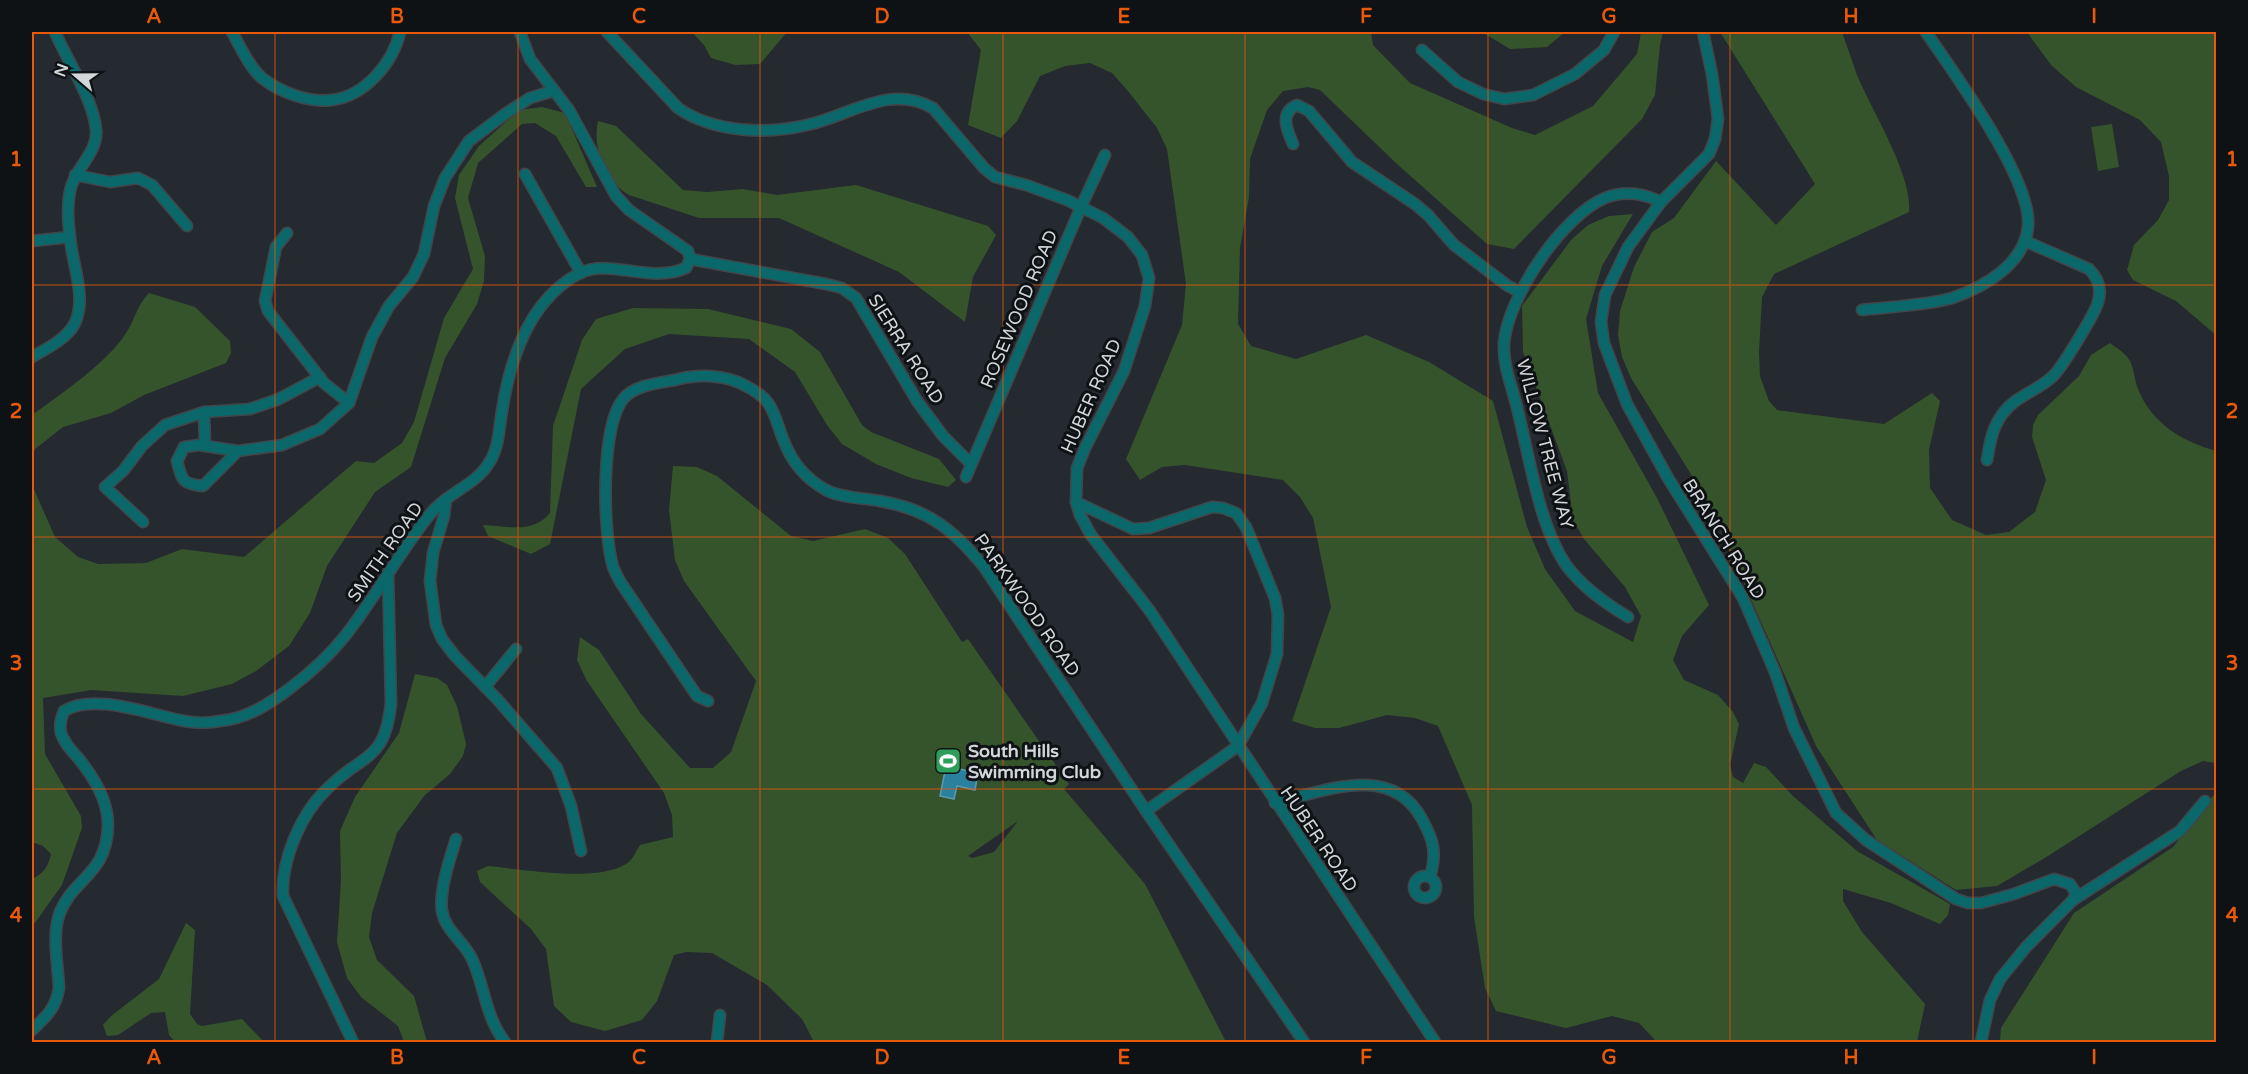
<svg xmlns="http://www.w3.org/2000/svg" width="2248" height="1074" viewBox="0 0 2248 1074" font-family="'Varela Round',sans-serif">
  <rect width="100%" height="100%" fill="#242a2f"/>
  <g fill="#35542c" fill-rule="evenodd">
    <polygon points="692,32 787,32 760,64 735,65 711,58 704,45"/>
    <polygon points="967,32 1371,32 1373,45 1410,83 1512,128 1535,135 1593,106 1637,54 1641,32 1663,32 1660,45 1655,95 1642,119 1514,249 1487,244 1397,164 1320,90 1308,87 1283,91 1267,110 1250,159 1249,197 1240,248 1238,324 1251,346 1296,359 1366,335 1429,362 1493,401 1527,527 1545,569 1575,611 1633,642 1641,616 1625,587 1584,539 1573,520 1567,471 1523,352 1522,306 1571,240 1588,225 1609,216 1633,214 1602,266 1586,319 1598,393 1657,498 1709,605 1682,636 1673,660 1684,680 1718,695 1733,712 1739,724 1730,765 1733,777 1743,783 1754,763 1766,767 1793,796 1857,851 1950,904 1948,915 1940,924 1891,903 1843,889 1843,901 1862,932 1925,1004 1917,1042 1657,1042 1639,1023 1612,1016 1566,1028 1496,1011 1485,988 1474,917 1472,805 1438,726 1415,718 1387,715 1339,728 1315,728 1292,721 1331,607 1313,518 1300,497 1283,480 1185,465 1162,467 1140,480 1126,459 1182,325 1186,284 1167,149 1157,128 1128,91 1112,73 1090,63 1065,66 1040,76 1017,121 1001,138 968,125 981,50"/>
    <polygon points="1482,32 1565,32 1547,47 1510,49"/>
    <path d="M1720,32H1842C1847,46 1852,61 1857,75C1872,111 1913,176 1909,212L1774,274L1762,297L1759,352L1760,376L1769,401L1777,410L1884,424L1932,393L1940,401L1929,450L1930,488L1952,520L1986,535L2009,532L2035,512L2046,480L2032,437L2033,425L2038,415L2079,376L2091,355L2110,343C2115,347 2124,352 2128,358C2134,365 2134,380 2138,389C2152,424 2182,441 2216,451V763L2203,761L2181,771L2048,856L1997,886L1956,890L1877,840L1816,746L1707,500L1631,378L1622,357L1618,335L1620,311L1634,267L1652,232L1674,218L1716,161L1776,225L1815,184Z"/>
    <polygon points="2027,32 2216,32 2216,335 2176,301 2133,280 2127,270 2134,245 2158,220 2169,200 2169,176 2161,142 2140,120 2076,87 2051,65"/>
    <path d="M542,107L565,113L597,187H586L556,136L535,123L522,124L478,163L468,198L485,256L484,281L477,304L445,358L411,467L375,492L327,566L310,613L289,646L256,671L232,684L183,696L91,690L43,698L45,754L81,816L82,828L62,885L32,927V879C44,873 48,867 51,854L43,846L32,842V485L55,537L78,557L98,564L146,563L182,549L244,557L356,461L374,463L402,443L414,422L444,318L473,269L455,198L459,175L479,146L519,110Z"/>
    <path d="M598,121L616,126L683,190L707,192L743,189L777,195L856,185L988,226L996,235L973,277L965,322L899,272L779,218H699L629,195C605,180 592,149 598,121Z"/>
    <polygon points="2112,124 2119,167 2098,171 2091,127"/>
    <path d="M149,293L195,307L230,341L231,353L226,363L144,395L111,413L63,427L35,449L32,457V415C61,394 107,363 126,333C135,320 137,305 149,293Z"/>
    <path d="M633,308L708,309L791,329L820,352L862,425L871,432L939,459L956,480L948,487L911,478L876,464L842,444L827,425L795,372L749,339L669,334L625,349L581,389L550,544L531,554L488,536L483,525C508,526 533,534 550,513L553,426L582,340L596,319Z"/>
    <path d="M673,466L697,467L717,476L791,536L813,541L865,529L888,538L905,554L962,642L968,639L1069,784L1064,789L1145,884L1226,1042H814L802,1019L767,985L712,953L686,952L674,955L657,1001L642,1020L605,1031L571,1022L554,1006L546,949L531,929L480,882L477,871L488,866C523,869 595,883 626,864C632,861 636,851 640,845L673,837L672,815L664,793L587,681L577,660L580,637L599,650L641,714L690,768H713L731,752L756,681L684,581L675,560L669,510ZM1018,821L994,852L972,858L968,856Z"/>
    <polygon points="415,674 437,678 447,685 457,706 466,744 463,756 450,774 424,796 397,833 372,913 369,937 377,960 414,996 427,1042 404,1042 398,1026 361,997 347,978 337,942 341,881 340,831 355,797 399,733"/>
    <polygon points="2216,792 2216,1042 2000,1042 2001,1028 2074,913 2173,847"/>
    <polygon points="186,923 195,930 190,1014 197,1024 202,1026 242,1019 264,1042 175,1042 169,1035 165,1012 151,1013 118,1035 107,1036 103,1025 111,1016 159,979"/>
  </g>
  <polygon fill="#2b809d" stroke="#5d9aaf" stroke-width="1.5" points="946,766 978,773 975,790 957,786 954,799 940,796"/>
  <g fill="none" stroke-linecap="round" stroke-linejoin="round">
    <defs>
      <g id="minor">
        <path d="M232,32C240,46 249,67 262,78C280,92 308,103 332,100C365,96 393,63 400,32"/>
        <path d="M607,32L678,108C714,133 769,135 811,124C852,114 891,84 933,108L984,168L995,177L1026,185L1067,200L1103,218L1128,237L1142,255L1149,278L1145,306L1124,371L1085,448L1077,468L1076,502L1080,515L1091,535L1150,611L1435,1042"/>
        <polyline points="1703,32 1712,74 1718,119 1715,139 1709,154 1661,202 1628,247 1605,295 1601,322 1604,343 1627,404 1668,478 1743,598 1775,672 1794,728 1836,813 1866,840 1956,899 1968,903 1981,903 2014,894 2054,879 2070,884 2076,893 2073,900"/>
        <polyline points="1422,50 1458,82 1483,94 1504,99 1533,95 1575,74 1604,50 1614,32"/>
        <path d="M1293,144C1287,130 1279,113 1297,105L1309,111L1352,162L1415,204L1428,215L1454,245L1508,286L1520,292"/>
        <polyline points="525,174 581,273"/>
        <polyline points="75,175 110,182 138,178 152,185 187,226"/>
        <polyline points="287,233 276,247 265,301 268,311 324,383 349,403"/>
        <polyline points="32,241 70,237"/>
        <polyline points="690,259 826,284 842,288 856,298 917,401 943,436 971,464"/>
        <path d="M1862,310C1888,307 1928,305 1952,298C1985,287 2024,264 2028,227C2033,180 1953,72 1926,32"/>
        <path d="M32,357C46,349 67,339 75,323C87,297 72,264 70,237C68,223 67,205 70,191C74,169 99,152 96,129C93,99 67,60 55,32"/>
        <polyline points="204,412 205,446"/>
        <path d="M238,451L199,445L184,447L177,461C182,480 182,484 203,486L238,451L282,445L320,429L349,403L372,337L389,306L413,277L424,254L434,206L445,178L469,141L505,114L530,98L553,91"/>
        <path d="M1987,460C1990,442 1992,427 2004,412C2016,396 2037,391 2052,377C2060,371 2096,312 2098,302C2102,289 2098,278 2089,269L2025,241"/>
        <polyline points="966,477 1081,207 1105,155"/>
        <polyline points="446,499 444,516 433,553 430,581 436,625 442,639 455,656 497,699 557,768 571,806 581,851"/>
        <polyline points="1076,502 1133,529 1149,528 1212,507 1223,508 1236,513 1246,527 1275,598 1278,615 1277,654 1262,703 1238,746 1146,811"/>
        <polyline points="143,522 105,487 123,471 142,446 165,425 204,412 250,409 279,399 320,377"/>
        <path d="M1628,617C1605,603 1582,587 1566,565C1537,522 1529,451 1515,400C1510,381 1503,364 1504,343C1508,297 1562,216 1605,198C1625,190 1643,193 1661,202"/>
        <polyline points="485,687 516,649"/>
        <path d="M708,701L697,696L621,583C618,578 615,572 613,567C603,533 600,425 624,398C635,385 659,383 675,380C697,374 725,374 746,386C774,400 773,413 783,439C791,461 806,479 826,490C841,498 863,498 880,501C928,509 954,530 984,567L1146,811L1304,1042"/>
        <path d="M1275,803C1325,791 1391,762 1422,819C1434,841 1437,853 1430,877"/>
        <path d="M456,839C450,858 439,891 442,911C445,931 466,943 473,961C485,989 486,1018 505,1042"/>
        <circle cx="1425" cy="887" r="11"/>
        <path d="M32,1030C46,1017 56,1008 59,988C58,965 52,937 59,915C72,878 107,876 108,825C108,800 94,778 79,759C72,751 64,743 61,733C59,725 61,718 64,711C94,692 151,715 184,721C195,723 209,723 220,721C246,719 269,704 289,689C309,674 329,656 345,636C376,597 399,552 431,513C447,493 476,485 489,463C499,448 499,428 502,411C510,359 530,299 580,273C610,258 649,284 686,268L690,259L688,251L629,210L616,196L569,110L530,59L520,32"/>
        <path d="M353,1042L283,896C281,860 301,813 328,788C363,753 385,762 391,703L388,573"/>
        <polyline points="717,1042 720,1015"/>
        <polyline points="1981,1042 1990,1000 2000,979 2027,946 2073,900 2180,831 2205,801"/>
      </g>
    </defs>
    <use href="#minor" stroke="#40464a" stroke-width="13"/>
    <use href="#minor" stroke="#0a686b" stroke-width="10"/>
  </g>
  <path fill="none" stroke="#e8590c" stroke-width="1.5" stroke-opacity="0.55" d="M275,32V1042M518,32V1042M760,32V1042M1003,32V1042M1245,32V1042M1488,32V1042M1730,32V1042M1973,32V1042M32,285H2216M32,537H2216M32,789H2216"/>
  <defs>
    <symbol id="stadium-square" viewBox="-11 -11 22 22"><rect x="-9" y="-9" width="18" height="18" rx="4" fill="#2e9e5b" stroke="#0f1214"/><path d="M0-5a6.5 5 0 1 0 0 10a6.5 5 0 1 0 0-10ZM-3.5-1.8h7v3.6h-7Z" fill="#fff"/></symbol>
  </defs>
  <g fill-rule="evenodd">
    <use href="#stadium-square" x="933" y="746" width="30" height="30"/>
  </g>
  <g text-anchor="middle" stroke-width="6" stroke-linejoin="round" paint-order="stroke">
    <g font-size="18" fill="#d2d6d9" stroke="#0f1214">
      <text transform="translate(1019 309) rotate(-67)" y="6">ROSEWOOD ROAD</text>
      <text transform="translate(906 349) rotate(58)" y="6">SIERRA ROAD</text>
      <text transform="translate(1091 396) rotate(-66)" y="6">HUBER ROAD</text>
      <text transform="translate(1545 444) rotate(75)" y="6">WILLOW TREE WAY</text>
      <text transform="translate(1724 539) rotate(58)" y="6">BRANCH ROAD</text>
      <text transform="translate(385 552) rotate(-55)" y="6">SMITH ROAD</text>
      <text transform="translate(1027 605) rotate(55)" y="6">PARKWOOD ROAD</text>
      <text transform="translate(1319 839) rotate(56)" y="6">HUBER ROAD</text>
    </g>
    <g font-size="18" font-weight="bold" fill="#d2d6d9" stroke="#0f1214" text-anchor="start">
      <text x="968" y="757">South Hills<tspan x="968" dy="21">Swimming Club</tspan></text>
    </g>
  </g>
  <rect width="2248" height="1074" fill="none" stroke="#0f1214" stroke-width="66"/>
  <g transform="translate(75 75) rotate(290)" stroke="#0f1214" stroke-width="4.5" paint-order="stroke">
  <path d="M0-4.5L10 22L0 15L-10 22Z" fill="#d2d6d9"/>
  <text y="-9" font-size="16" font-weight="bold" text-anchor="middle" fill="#d2d6d9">N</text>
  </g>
  <rect x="33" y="33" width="2182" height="1008" fill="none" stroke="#e8590c" stroke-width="2"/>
  <g font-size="20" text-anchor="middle" font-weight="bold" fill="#e8590c">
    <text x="154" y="23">A</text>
    <text x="397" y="23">B</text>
    <text x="639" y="23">C</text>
    <text x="882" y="23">D</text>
    <text x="1124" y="23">E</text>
    <text x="1366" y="23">F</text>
    <text x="1609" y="23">G</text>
    <text x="1851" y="23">H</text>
    <text x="2094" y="23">I</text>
    <text x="16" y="166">1</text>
    <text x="2232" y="166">1</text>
    <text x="16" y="418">2</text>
    <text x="2232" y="418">2</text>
    <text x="16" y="670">3</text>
    <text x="2232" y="670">3</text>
    <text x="16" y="922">4</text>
    <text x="2232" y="922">4</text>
    <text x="154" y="1064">A</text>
    <text x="397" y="1064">B</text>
    <text x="639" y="1064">C</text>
    <text x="882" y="1064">D</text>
    <text x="1124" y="1064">E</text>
    <text x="1366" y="1064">F</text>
    <text x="1609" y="1064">G</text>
    <text x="1851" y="1064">H</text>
    <text x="2094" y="1064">I</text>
  </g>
</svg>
